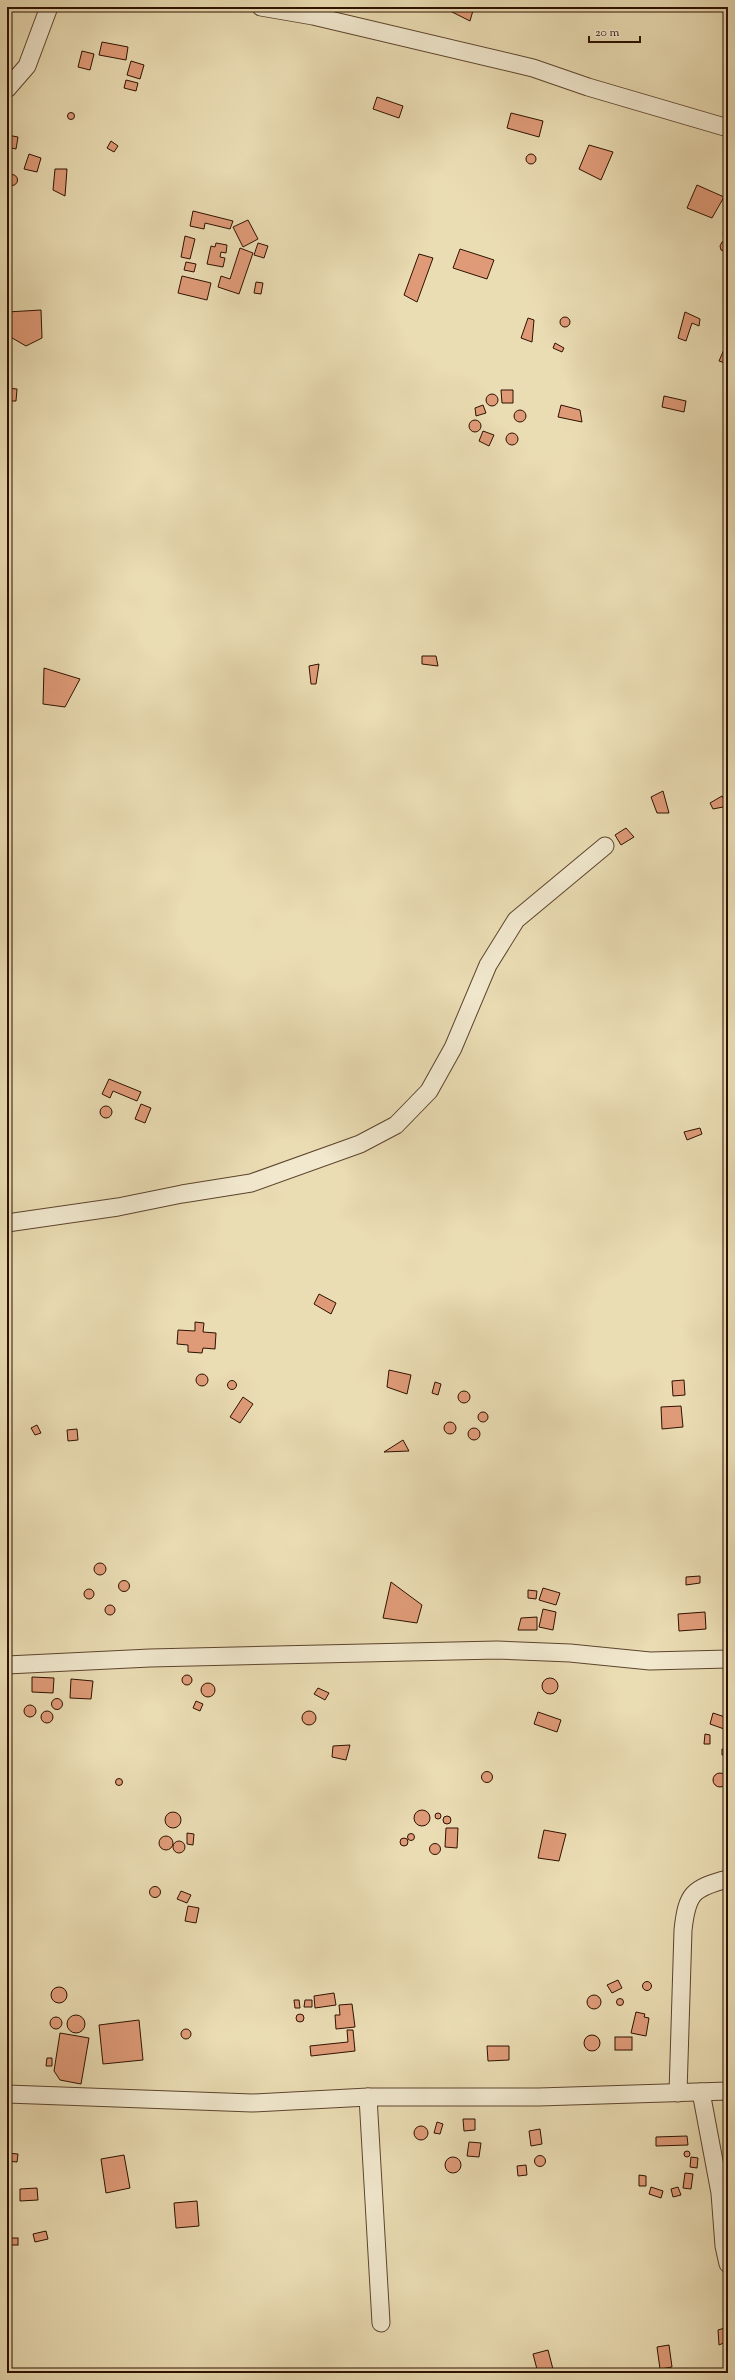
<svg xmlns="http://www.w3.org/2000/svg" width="735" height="2380" viewBox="0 0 735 2380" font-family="'Sorts Mill Goudy',serif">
  <rect width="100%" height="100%" fill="#eadcb3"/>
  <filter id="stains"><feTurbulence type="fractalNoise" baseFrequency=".005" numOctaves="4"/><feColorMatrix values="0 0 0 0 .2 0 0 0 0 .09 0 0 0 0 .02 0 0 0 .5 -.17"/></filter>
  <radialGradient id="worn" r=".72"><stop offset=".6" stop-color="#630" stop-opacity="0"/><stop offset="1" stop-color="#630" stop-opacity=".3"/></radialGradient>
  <g fill="#df9b78" stroke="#2e1100">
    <polygon points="449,7 474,7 470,21 448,10"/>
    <polygon points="102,42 128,47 126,60 99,55"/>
    <polygon points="82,51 94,54 90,70 78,67"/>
    <polygon points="131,61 144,65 140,79 127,75"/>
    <polygon points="126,80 138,83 136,91 124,88"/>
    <polygon points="377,97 403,106 399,118 373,109"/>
    <circle cx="71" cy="116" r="3.5"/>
    <polygon points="511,113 543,121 539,137 507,128"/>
    <polygon points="7,135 18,137 16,149 7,147"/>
    <polygon points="111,141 118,146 114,152 107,148"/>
    <polygon points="589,145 613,152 601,180 579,169"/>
    <polygon points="29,154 41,158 37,172 24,169"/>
    <circle cx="531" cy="159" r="5"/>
    <polygon points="55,169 67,169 65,196 53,190"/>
    <circle cx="12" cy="180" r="5.5"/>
    <polygon points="697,185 724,197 712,218 687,208"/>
    <polygon points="193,211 233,221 230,229 205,223 204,229 190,226"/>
    <polygon points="248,220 258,239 243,247 233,227"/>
    <polygon points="725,229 728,230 728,236 723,234"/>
    <polygon points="185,236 195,239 190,259 181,257"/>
    <polygon points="727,240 728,252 726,252 721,250 720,246 722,242"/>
    <polygon points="216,243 227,245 226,253 221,252 220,257 225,258 223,267 207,264 211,246 215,247"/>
    <polygon points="258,243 268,246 264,258 254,255"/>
    <polygon points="240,248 253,253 239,294 218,287 221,276 230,279"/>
    <polygon points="460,249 494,260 487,279 453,268"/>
    <polygon points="419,254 433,258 417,302 404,295"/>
    <polygon points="186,262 196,264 194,272 184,270"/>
    <polygon points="182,276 211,283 207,300 178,293"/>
    <polygon points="256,282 263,283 261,294 254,293"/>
    <polygon points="41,310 42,338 26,346 7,335 7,312"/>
    <polygon points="685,312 700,319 699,326 692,323 686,341 678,338"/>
    <circle cx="565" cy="322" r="5"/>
    <polygon points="528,318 534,320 532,342 521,338"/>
    <polygon points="728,340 728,364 719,361"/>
    <polygon points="555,343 564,348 562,352 553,348"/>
    <polygon points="7,388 17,389 16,401 7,401"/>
    <polygon points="501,390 513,390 513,403 502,403"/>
    <circle cx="492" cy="400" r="6"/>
    <polygon points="664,396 686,401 684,412 662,407"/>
    <polygon points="483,405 486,413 476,416 475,408"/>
    <polygon points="561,405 580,410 582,422 558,417"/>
    <circle cx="520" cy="416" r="6"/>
    <circle cx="475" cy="426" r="6"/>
    <polygon points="483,431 494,435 489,446 479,441"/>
    <circle cx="512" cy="439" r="6"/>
    <polygon points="422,656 436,656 438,666 422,664"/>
    <polygon points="319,664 316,684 311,684 309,666"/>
    <polygon points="44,668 80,679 65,707 43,704"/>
    <polygon points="663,791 669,813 657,813 651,797"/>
    <polygon points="722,796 728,806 713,809 710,803"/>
    <polygon points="626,828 634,837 621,845 615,835"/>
    <polygon points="109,1079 141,1092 137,1101 113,1091 110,1098 102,1094"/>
    <polygon points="141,1104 151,1108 145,1123 135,1119"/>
    <circle cx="106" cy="1112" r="6"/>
    <polygon points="700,1128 702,1134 687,1140 684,1132"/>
    <polygon points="319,1294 336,1303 331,1314 314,1304"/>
    <polygon points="195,1322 204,1323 203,1332 216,1333 215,1349 203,1348 202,1353 188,1352 188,1345 177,1344 178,1330 195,1331"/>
    <polygon points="389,1370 411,1375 407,1394 387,1387"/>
    <circle cx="202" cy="1380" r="6"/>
    <polygon points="684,1380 685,1395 673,1396 672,1381"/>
    <circle cx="232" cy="1385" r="4.5"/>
    <polygon points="435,1382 441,1384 438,1395 432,1393"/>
    <circle cx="464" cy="1397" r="6"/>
    <polygon points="243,1397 253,1404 240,1423 230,1417"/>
    <polygon points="681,1406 683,1427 662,1429 661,1407"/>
    <circle cx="483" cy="1417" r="5"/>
    <circle cx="450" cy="1428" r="6"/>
    <polygon points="37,1425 41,1433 35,1435 31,1428"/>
    <circle cx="474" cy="1434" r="6"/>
    <polygon points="77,1429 78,1440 68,1441 67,1430"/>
    <polygon points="403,1440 409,1451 384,1452"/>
    <circle cx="100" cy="1569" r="6"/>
    <polygon points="700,1576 700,1583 686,1585 686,1577"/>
    <circle cx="124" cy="1586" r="5.5"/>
    <polygon points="391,1582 422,1605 417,1623 383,1618"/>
    <polygon points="543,1588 560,1593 556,1605 539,1600"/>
    <circle cx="89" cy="1594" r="5"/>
    <polygon points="528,1590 537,1591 536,1599 528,1598"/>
    <circle cx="110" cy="1610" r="5"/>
    <polygon points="543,1609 556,1612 553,1630 539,1627"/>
    <polygon points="705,1612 706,1629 679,1631 678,1614"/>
    <polygon points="537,1617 537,1630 518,1630 521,1618"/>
    <circle cx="187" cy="1680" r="5"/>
    <polygon points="32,1677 54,1678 53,1693 32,1692"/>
    <circle cx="550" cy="1686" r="8"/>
    <polygon points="71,1679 93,1681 91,1699 70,1698"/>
    <circle cx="208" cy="1690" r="7"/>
    <polygon points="318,1688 329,1693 325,1700 314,1694"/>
    <circle cx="57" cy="1704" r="5.5"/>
    <polygon points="196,1701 203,1704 200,1711 193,1708"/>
    <circle cx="30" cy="1711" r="6"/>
    <circle cx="47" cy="1717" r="6"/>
    <circle cx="309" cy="1718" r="7"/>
    <polygon points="538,1712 561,1720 557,1732 534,1724"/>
    <polygon points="713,1713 728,1718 727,1730 710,1724"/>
    <polygon points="705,1734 710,1735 710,1744 704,1744"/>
    <polygon points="350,1745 346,1760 332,1757 333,1746"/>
    <polygon points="722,1749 728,1750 728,1755 722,1755"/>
    <circle cx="487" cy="1777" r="5.5"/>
    <circle cx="720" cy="1780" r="7"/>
    <circle cx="119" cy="1782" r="3.5"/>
    <circle cx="422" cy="1818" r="8"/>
    <circle cx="173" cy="1820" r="8"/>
    <circle cx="438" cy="1816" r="3"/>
    <circle cx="447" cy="1820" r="4"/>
    <polygon points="446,1828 458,1828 457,1848 445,1847"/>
    <polygon points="7,1829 10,1830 9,1843 7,1842"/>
    <polygon points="544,1830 566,1834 559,1861 538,1858"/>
    <polygon points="187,1833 194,1834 193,1845 187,1844"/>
    <circle cx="411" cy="1837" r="3.5"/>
    <circle cx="166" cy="1843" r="7"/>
    <circle cx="404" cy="1842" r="4"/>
    <circle cx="179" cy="1847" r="6"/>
    <circle cx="435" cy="1849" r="5.5"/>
    <circle cx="155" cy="1892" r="5.5"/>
    <polygon points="181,1891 191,1895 187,1903 177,1899"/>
    <polygon points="188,1906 199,1908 196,1923 185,1921"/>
    <polygon points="618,1980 622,1988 612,1993 607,1985"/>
    <circle cx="647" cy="1986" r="4.5"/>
    <circle cx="59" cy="1995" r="8"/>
    <polygon points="334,1993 336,2005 315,2008 314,1996"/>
    <circle cx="594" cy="2002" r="7"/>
    <circle cx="620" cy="2002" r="3.5"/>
    <polygon points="294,2000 299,2000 300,2008 295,2008"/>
    <polygon points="305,2000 312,2000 312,2007 304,2007"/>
    <polygon points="352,2004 355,2027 336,2029 335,2015 340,2015 339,2005"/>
    <polygon points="636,2012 645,2014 644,2017 649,2018 646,2036 631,2033"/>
    <circle cx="300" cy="2018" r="4"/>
    <circle cx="76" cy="2024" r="9"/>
    <circle cx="56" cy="2023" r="6"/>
    <polygon points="139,2020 143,2060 103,2064 99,2025"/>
    <circle cx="186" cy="2034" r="5"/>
    <polygon points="347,2030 353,2030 355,2051 311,2056 310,2046 348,2042"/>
    <polygon points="60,2033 89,2038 81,2084 60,2080 54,2071"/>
    <circle cx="592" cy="2043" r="8"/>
    <rect x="615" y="2037" width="17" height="13"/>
    <polygon points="487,2046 509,2046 509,2060 488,2061"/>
    <polygon points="47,2058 52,2058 52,2066 46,2066"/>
    <polygon points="463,2119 475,2119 475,2130 464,2131"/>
    <polygon points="437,2122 443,2124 440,2134 434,2133"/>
    <circle cx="421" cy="2133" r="7"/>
    <polygon points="540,2129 542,2144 531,2146 529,2131"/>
    <polygon points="687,2136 688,2145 656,2146 656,2137"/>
    <polygon points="469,2142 481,2143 479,2157 467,2156"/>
    <circle cx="687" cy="2154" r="3"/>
    <polygon points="7,2153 18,2154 17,2162 7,2161"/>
    <polygon points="124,2155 130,2188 106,2193 101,2159"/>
    <circle cx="540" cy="2161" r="5.5"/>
    <circle cx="453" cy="2165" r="8"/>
    <polygon points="691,2157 698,2158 697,2168 690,2167"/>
    <polygon points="526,2165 527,2175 518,2176 517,2166"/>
    <polygon points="685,2173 693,2174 691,2189 683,2188"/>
    <polygon points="639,2175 646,2176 646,2186 639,2186"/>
    <polygon points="651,2187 663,2191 661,2198 649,2194"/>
    <polygon points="678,2187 681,2195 673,2197 671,2189"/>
    <polygon points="37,2188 38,2200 20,2201 20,2189"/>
    <rect x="7" y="2194" width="2" height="16"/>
    <polygon points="197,2201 199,2226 176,2228 174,2203"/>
    <polygon points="46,2231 48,2239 35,2242 33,2234"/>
    <rect x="7" y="2238" width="11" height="7"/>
    <polygon points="728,2327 728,2341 719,2345 718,2330"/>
    <polygon points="669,2345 672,2367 660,2369 657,2347"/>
    <polygon points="548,2350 554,2373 538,2373 533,2354"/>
  </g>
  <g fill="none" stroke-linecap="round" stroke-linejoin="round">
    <defs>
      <g id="minor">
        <polyline points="261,7 313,16 533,68 588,87 728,128"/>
        <polyline points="7,89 27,66 49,7"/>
        <polyline points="7,1223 118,1207 182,1194 251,1183 360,1144 396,1125 429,1091 453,1048 488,965 516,920 605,846"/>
        <polyline points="7,1665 150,1658 497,1650 570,1653 650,1661 728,1659"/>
        <polyline points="701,2092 720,2193 724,2246 728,2264"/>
        <path d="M678,2093L683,1930C687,1894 692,1888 728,1879"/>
        <polyline points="7,2094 252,2103 368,2097 539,2097 728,2091"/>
        <polyline points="368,2097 381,2323"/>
      </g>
    </defs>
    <use href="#minor" stroke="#5d442d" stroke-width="19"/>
    <use href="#minor" stroke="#f1e8ce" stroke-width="17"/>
  </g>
  <rect width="735" height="2380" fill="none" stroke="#eadcb3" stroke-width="24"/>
  <rect x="8" y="8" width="719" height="2364" fill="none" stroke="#2e1100" stroke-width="2"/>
  <rect x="12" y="12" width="711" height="2356" fill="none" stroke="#2e1100"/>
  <path d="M589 36v6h51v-6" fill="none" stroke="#2e1100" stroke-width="2"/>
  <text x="595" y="36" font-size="12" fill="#2e1100" stroke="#f1e8ce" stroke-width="3" paint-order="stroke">20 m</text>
  <rect width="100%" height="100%" filter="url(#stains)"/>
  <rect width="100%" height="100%" fill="url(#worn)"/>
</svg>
